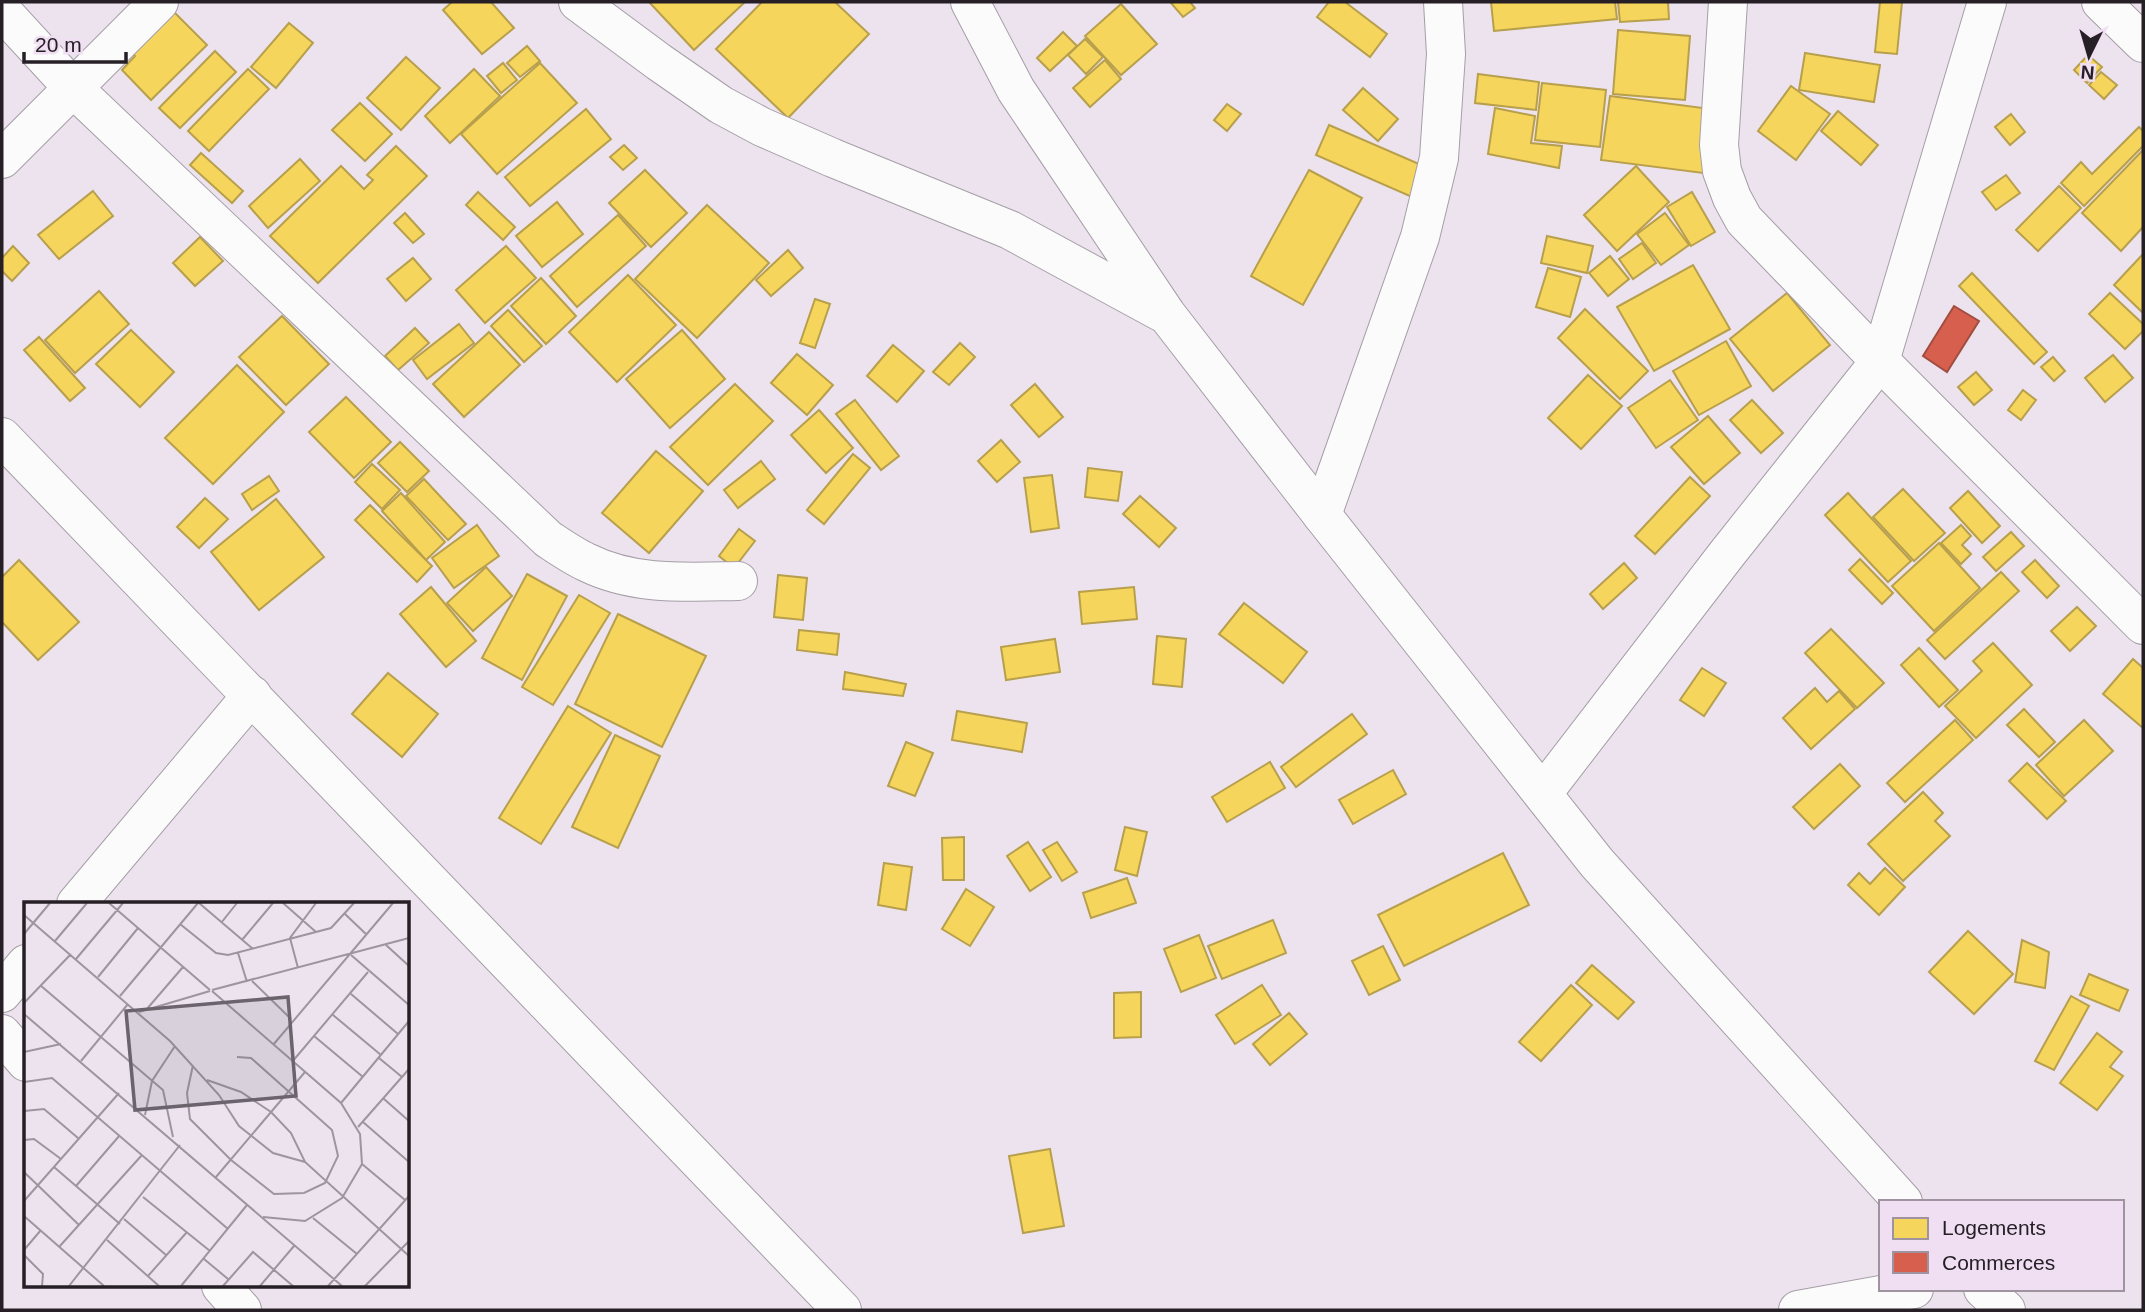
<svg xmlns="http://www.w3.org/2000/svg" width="2145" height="1312" viewBox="0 0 2145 1312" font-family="Helvetica,sans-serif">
  <rect width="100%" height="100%" fill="#ece3ee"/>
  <g fill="#f6d55c" stroke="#b89f4c" stroke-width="2">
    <polygon points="452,2 491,2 514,28 482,54 443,10"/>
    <polygon points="649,2 745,2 694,50"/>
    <polygon points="762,2 835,2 869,34 788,118 716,49"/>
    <polygon points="1173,2 1190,2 1195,8 1183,17 1171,3"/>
    <polygon points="1329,2 1345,2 1387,34 1370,57 1317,17"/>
    <polygon points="1491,2 1615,2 1617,19 1494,31"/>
    <polygon points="1618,2 1668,2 1669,19 1620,22"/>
    <polygon points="1880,2 1902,2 1897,54 1875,52"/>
    <polygon points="1121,4 1157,44 1121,75 1085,36"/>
    <polygon points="173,11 207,45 151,100 122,70 135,56 131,52"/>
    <polygon points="289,23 313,43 276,88 251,67"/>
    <polygon points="1618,30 1690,36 1685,100 1613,94"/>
    <polygon points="1063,32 1077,46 1050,71 1037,58"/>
    <polygon points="1085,39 1103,57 1086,74 1068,55"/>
    <polygon points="527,46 540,61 520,77 507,63"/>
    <polygon points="215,51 236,72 180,128 159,108"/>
    <polygon points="1805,53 1880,65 1874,102 1799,90"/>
    <polygon points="2088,55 2102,67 2087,83 2074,70"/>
    <polygon points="406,57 440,88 401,130 367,98"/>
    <polygon points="1105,60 1121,79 1090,107 1073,88"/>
    <polygon points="503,63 517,80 501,93 487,76"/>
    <polygon points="540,63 577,103 497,174 461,134"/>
    <polygon points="248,69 269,89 209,151 188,131"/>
    <polygon points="474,69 500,96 450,143 425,116"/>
    <polygon points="2101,72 2117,85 2104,99 2089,85"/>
    <polygon points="1478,74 1539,82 1536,110 1475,103"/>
    <polygon points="1542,83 1606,90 1600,147 1535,140"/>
    <polygon points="1791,86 1830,114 1796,160 1758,131"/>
    <polygon points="1363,88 1398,119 1378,141 1343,110"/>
    <polygon points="1610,96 1711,109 1703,173 1601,160"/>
    <polygon points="360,103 392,134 365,161 332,130"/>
    <polygon points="1227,104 1241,114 1227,131 1214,120"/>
    <polygon points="1495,108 1535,116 1531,143 1562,146 1559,168 1488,154"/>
    <polygon points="586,109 611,139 530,206 505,177"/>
    <polygon points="1838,111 1878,145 1861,165 1821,131"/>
    <polygon points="2011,114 2025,132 2010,145 1995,127"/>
    <polygon points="1329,125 1426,167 1412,197 1316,155"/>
    <polygon points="2139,127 2143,131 2143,146 2084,206 2061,183 2081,162 2092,174"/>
    <polygon points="624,145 637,158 623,170 610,157"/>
    <polygon points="396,146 427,176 318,283 270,236 341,166 364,189 373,180 367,175"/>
    <polygon points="2143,150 2143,227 2121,251 2082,213"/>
    <polygon points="201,153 243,191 232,203 190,165"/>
    <polygon points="300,159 320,181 268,228 249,206"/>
    <polygon points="1636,166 1669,202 1617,251 1584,215"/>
    <polygon points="645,170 687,213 651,247 609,203"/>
    <polygon points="1309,170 1362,198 1303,305 1251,276"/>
    <polygon points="2006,175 2020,193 1996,210 1982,192"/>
    <polygon points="2059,186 2081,208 2038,251 2016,230"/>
    <polygon points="93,191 113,216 59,259 38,235"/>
    <polygon points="478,192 515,227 503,240 466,205"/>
    <polygon points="1692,192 1715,232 1691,246 1667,207"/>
    <polygon points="557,202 583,234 542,267 516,236"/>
    <polygon points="707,205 769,263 697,338 635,279"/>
    <polygon points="405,213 424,234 413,243 394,223"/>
    <polygon points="1665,213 1689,245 1661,265 1637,234"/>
    <polygon points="618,215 646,246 577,307 550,276"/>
    <polygon points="1547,236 1593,246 1587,273 1541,263"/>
    <polygon points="200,237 223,261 195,286 173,263"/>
    <polygon points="1642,243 1656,263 1633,279 1619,259"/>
    <polygon points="13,246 29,263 12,281 2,271 2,258"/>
    <polygon points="506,246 536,278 485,323 456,290"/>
    <polygon points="788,250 803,268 771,296 756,280"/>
    <polygon points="2143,254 2143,311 2142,312 2114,285"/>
    <polygon points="1610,256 1629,279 1608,296 1589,273"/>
    <polygon points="413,258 431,279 406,301 387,279"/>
    <polygon points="1693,265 1730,329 1654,371 1617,307"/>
    <polygon points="1548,268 1581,277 1570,317 1536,307"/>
    <polygon points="1972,273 2047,352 2034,364 1959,286"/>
    <polygon points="628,275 676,325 617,382 569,332"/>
    <polygon points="541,278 576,316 546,344 511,306"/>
    <polygon points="99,291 129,324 75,373 45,340"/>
    <polygon points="1787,293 1830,345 1773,391 1730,339"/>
    <polygon points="2110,293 2143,324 2143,331 2125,349 2089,314"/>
    <polygon points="815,299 830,304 815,348 800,343"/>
    <polygon points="1585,309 1648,371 1620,399 1558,338"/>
    <polygon points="508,310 542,346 524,362 491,326"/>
    <polygon points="282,316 329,364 286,405 239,357"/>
    <polygon points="459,324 474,343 427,379 413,360"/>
    <polygon points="415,328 429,343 398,370 385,356"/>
    <polygon points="131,330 174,372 140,407 96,364"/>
    <polygon points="682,330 725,379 670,428 626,379"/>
    <polygon points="489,332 520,365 464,417 433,384"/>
    <polygon points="39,337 85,388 70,401 24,350"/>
    <polygon points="1726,341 1751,386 1699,415 1673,371"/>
    <polygon points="960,343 975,357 949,385 933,372"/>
    <polygon points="893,345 924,371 897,402 867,376"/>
    <polygon points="797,354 833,385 807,415 771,383"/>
    <polygon points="2113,355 2133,378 2105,402 2085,378"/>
    <polygon points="2053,357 2065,371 2054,381 2041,367"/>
    <polygon points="237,365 284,412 213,484 165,438"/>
    <polygon points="1976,372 1992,390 1974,405 1958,387"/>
    <polygon points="1588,375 1622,406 1581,449 1548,418"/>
    <polygon points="1670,380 1698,420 1656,448 1628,408"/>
    <polygon points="735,384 773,421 708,485 670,447"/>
    <polygon points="1035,384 1063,417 1039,437 1011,405"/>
    <polygon points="2023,390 2036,400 2021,420 2008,410"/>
    <polygon points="346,397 391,442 354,478 309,432"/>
    <polygon points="855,400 899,456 881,470 836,414"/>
    <polygon points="1752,400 1783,433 1761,453 1730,420"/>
    <polygon points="819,410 853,448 826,473 791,435"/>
    <polygon points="1708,416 1740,453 1704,484 1671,447"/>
    <polygon points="1001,440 1020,462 997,482 978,461"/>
    <polygon points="400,442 429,471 407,492 378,463"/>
    <polygon points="656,451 703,491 649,553 602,513"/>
    <polygon points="853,454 870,468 824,524 807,510"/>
    <polygon points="761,461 775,479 738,508 724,490"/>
    <polygon points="372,464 400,490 382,509 355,482"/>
    <polygon points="1088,468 1122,472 1118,501 1085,497"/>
    <polygon points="1052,475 1059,528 1031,532 1024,478"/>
    <polygon points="269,476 279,491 252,510 242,494"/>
    <polygon points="1690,477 1710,496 1655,554 1635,536"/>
    <polygon points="424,479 466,524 448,540 406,496"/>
    <polygon points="1903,489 1945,533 1914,561 1873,517"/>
    <polygon points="1968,491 2000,526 1982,543 1950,508"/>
    <polygon points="401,493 445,542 426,560 382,511"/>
    <polygon points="1848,493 1911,561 1888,582 1825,515"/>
    <polygon points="1140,496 1176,528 1159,547 1123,514"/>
    <polygon points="205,498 228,519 199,548 177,527"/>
    <polygon points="276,499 324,557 259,610 211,552"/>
    <polygon points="370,505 432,566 417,582 355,520"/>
    <polygon points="477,525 499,556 454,588 432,558"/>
    <polygon points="1961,525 1971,536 1962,545 1971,554 1961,564 1941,543"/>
    <polygon points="739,529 755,541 734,568 719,556"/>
    <polygon points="2011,532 2024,546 1996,571 1983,557"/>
    <polygon points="1939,543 1980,588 1934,631 1892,586"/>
    <polygon points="1860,559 1893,593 1882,604 1849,570"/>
    <polygon points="19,560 79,622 38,660 2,622 2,577"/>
    <polygon points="2035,560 2059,586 2047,598 2022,572"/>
    <polygon points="1624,563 1637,578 1603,609 1590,594"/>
    <polygon points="486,567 512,596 473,631 447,603"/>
    <polygon points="2001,572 2019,591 1945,659 1927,640"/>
    <polygon points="527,574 567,596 522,680 482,658"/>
    <polygon points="778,575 807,578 803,620 774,617"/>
    <polygon points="431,587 476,641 446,667 400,614"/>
    <polygon points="1134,587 1137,619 1082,624 1079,592"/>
    <polygon points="579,595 610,613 553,705 522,687"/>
    <polygon points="1244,603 1307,652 1283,683 1219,634"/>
    <polygon points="2077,607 2096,626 2070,651 2051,631"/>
    <polygon points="618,614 706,656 662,747 575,704"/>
    <polygon points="1831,629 1884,683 1857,708 1805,653"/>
    <polygon points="799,630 839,634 837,655 797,650"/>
    <polygon points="1157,636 1186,639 1182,687 1153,684"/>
    <polygon points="1055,639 1060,672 1006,680 1001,647"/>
    <polygon points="1993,643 2032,685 1976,738 1945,706 1982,671 1973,661"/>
    <polygon points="1919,648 1958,690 1939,707 1901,665"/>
    <polygon points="2133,659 2143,668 2143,728 2103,694"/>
    <polygon points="1702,668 1726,683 1704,716 1680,700"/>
    <polygon points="845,672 906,684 903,696 843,689"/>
    <polygon points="388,673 438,714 402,757 352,714"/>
    <polygon points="1815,688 1827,702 1839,691 1855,709 1811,749 1783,718"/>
    <polygon points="568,706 611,733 541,844 499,818"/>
    <polygon points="2024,709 2055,742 2039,757 2007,725"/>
    <polygon points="957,711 1027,723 1022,752 952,740"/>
    <polygon points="1352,714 1367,734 1296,787 1281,767"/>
    <polygon points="1955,720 1973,740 1905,802 1887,783"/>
    <polygon points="2084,720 2113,751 2064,796 2036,765"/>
    <polygon points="615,735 660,756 618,848 572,827"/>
    <polygon points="906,742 933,753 915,796 888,786"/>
    <polygon points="1270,762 1285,788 1227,822 1212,797"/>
    <polygon points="2027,763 2066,801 2047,819 2009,781"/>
    <polygon points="1840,764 1860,786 1814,829 1793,807"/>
    <polygon points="1393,770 1406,794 1353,824 1339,800"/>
    <polygon points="1923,792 1943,813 1935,821 1950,836 1903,881 1868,844"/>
    <polygon points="1125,827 1147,832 1137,876 1115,870"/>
    <polygon points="964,837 964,880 943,880 942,838"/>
    <polygon points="1028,842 1051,877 1030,891 1007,856"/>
    <polygon points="1057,842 1077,872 1062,881 1043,850"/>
    <polygon points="1503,853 1529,905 1404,966 1378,915"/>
    <polygon points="884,863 912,867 906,910 878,905"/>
    <polygon points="1885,868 1905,887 1879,915 1848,885 1859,873 1870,884"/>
    <polygon points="1127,878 1136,903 1091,918 1083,893"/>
    <polygon points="966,889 994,907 970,946 942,929"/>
    <polygon points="1273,920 1286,953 1222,979 1208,946"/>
    <polygon points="1968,931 2013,974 1974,1014 1929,972"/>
    <polygon points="1199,935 1216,978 1181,992 1164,949"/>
    <polygon points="2022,940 2049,952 2045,988 2015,982"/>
    <polygon points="1383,946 1400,980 1369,995 1352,961"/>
    <polygon points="1592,965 1634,1002 1618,1019 1576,983"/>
    <polygon points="2089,974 2128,990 2119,1011 2080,995"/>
    <polygon points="1262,985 1281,1015 1235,1044 1216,1015"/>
    <polygon points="1571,985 1592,1005 1541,1061 1519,1042"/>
    <polygon points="1141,992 1141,1037 1114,1038 1114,993"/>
    <polygon points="2071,996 2089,1006 2054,1070 2035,1061"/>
    <polygon points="1289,1013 1307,1034 1270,1065 1253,1044"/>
    <polygon points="2097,1033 2122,1052 2110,1067 2123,1076 2097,1110 2060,1083"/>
    <polygon points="1050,1149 1064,1226 1023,1233 1009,1156"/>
  </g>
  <polygon fill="#d6604d" stroke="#a14d41" stroke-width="2" points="1954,306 1979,321 1947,372 1923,356"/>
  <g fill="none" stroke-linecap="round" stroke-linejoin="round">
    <defs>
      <g id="street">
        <polyline points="578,2 659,62 721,105 762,127 833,158 1010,230 1161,312"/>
        <polyline points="970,2 1016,90 1167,315 1322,515 1597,863 1903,1202"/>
        <polyline points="1728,2 1719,145 1722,171 1732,198 1744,220 1880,361 2143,625"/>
        <polyline points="2101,2 2143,43"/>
        <path d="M2,11L72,87L548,539C560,547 573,556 586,562C634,586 686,582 738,581"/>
        <polyline points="2,159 159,2"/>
        <polyline points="1322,515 1420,237 1439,158 1446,54 1443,2"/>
        <polyline points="1543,793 1726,555 1880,361 1987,2"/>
        <polyline points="76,904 252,695"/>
        <polyline points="2,993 26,964"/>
        <polyline points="2,1034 26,1062"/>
        <polyline points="221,1286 242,1310"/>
        <polyline points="1983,1289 2006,1310"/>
        <polyline points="1798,1310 1914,1289"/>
      </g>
      <polyline id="secondary" points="2,437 842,1310"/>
    </defs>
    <use href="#street" stroke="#a59ea6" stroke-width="40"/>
    <use href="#secondary" stroke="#a59ea6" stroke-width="40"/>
    <use href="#street" stroke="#fcfbfc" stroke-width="38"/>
    <use href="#secondary" stroke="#fcfbfc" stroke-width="38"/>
  </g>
  <g transform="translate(24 902)">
    <rect width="385" height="385" fill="#ece3ee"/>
    <path fill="none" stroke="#9d959e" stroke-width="2" d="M85,1L186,88M175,1L229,47M259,1L292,30M321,12L343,33M0,13L146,139L195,193L215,224L249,251L281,260M197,21L213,1M156,22L192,51L204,53L307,26L330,1M0,32L26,1M218,38L249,1M31,39L63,1M362,43L385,64M214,51L223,80M327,53L385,103M52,57L99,1M274,66L266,36L292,1M74,75L114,26M228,79L267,117M16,83L139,188L149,235M188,88L385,36M188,89L317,201L336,232L338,262L318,296L281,319L239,315M327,92L374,132M96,94L174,1M0,101L47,52M122,108L159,65M115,110L186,89M0,112L318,384M309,113L357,153M290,134L339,175M249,143L369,1M0,150L37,142M355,156L378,175M57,159L104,102M268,160L344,70M169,163L163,191L166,217L207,258L250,292L280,291L301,281L314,254L308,228L227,156L213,155M183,178L217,190L247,210L267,231L281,260L385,354M0,180L28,176L204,327M360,197L385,219M317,201L385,119M0,209L20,207L54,236M121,213L128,179L151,144M339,220L385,260M334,225L385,167M0,238L10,237L37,257M338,262L381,298M30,265L96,322M0,270L55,323M192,275L281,170M52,284L96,233M119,295L186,349M0,299L95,191M0,314L80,384M289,316L333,352M100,317L142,353M83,338L135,384M35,345L118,253M0,348L17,328M0,353L19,372L18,384M180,357L204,377M124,374L163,330M45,384L156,243M157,384L223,303M199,384L229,350L269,384M236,384L270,344M304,384L385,294M341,384L385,339"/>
    <path fill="#6b646c" fill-opacity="0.15" stroke="#6b646c" stroke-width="3.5" d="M264,95L272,194L111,208L102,109Z"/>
    <rect width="385" height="385" fill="none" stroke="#262026" stroke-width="3.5"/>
  </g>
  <rect width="2145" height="1312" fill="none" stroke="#262026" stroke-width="7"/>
  <rect x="1879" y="1200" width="245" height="91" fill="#f0dff2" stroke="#9f93a0" stroke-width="2"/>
  <rect x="1893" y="1218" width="35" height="21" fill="#f6d55c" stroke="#9f93a0" stroke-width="2"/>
  <text x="1942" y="1235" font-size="21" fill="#262026">Logements</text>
  <rect x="1893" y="1252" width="35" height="21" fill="#d6604d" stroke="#9f93a0" stroke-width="2"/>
  <text x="1942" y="1270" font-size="21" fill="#262026">Commerces</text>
  <g transform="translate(2089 56) rotate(185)" stroke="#f0dff2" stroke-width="5" paint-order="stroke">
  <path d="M0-5L12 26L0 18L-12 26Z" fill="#262026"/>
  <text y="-10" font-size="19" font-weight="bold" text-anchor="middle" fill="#262026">N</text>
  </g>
  <path d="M24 52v10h102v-10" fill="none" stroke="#262026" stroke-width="3.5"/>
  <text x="35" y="52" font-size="21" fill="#262026" stroke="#f0dff2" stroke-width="5" paint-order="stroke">20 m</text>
</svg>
